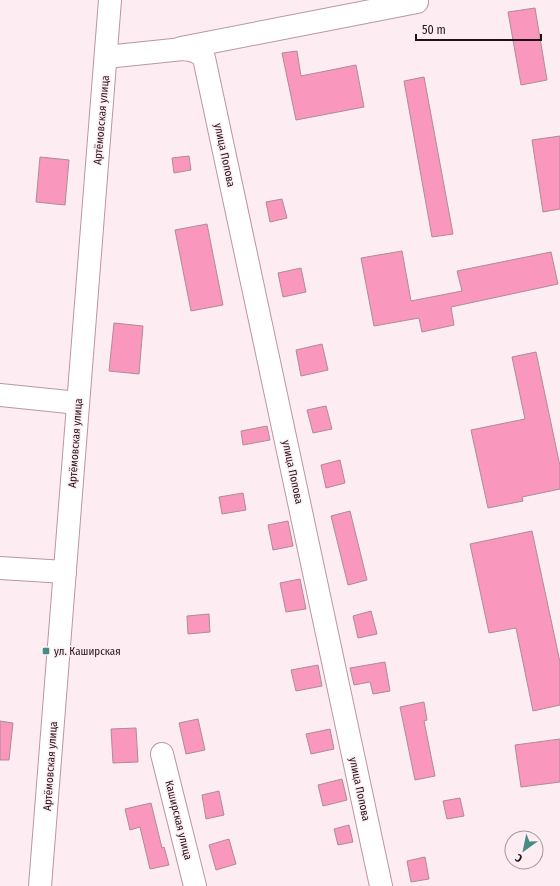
<svg xmlns="http://www.w3.org/2000/svg" width="560" height="886" viewBox="0 0 560 886" font-family="'Fira Sans Condensed',sans-serif">
  <rect width="100%" height="100%" fill="#fdedf2"/>
  <g fill="#f997bc" stroke="#af8b97">
    <polygon points="535,8 547,80 521,85 508,12"/>
    <polygon points="297,51 301,76 356,65 364,107 296,120 282,53"/>
    <polygon points="424,77 453,234 432,237 404,81"/>
    <polygon points="560,136 560,209 543,212 532,140"/>
    <polygon points="189,156 191,170 174,173 172,158"/>
    <polygon points="40,157 69,160 65,205 36,202"/>
    <polygon points="282,199 287,218 270,222 266,202"/>
    <polygon points="207,224 223,305 191,311 175,230"/>
    <polygon points="402,251 411,301 462,291 457,271 551,252 558,284 451,307 454,325 422,332 419,318 374,326 361,258"/>
    <polygon points="301,268 306,292 283,297 278,273"/>
    <polygon points="114,323 143,326 139,374 109,371"/>
    <polygon points="322,344 328,370 301,376 296,350"/>
    <polygon points="536,352 560,466 560,489 522,497 523,501 488,508 471,430 525,419 512,357"/>
    <polygon points="326,406 332,429 313,433 307,410"/>
    <polygon points="267,426 270,440 243,445 241,431"/>
    <polygon points="340,460 345,483 326,488 321,465"/>
    <polygon points="243,493 246,510 222,514 219,497"/>
    <polygon points="350,511 367,580 348,585 331,516"/>
    <polygon points="288,521 293,546 273,550 268,525"/>
    <polygon points="532,531 560,662 560,705 533,711 516,628 489,633 470,544"/>
    <polygon points="300,579 306,609 286,612 280,583"/>
    <polygon points="371,611 377,634 358,638 353,616"/>
    <polygon points="209,614 210,632 188,634 187,616"/>
    <polygon points="385,662 390,691 373,694 370,682 354,685 350,668"/>
    <polygon points="318,665 322,686 296,691 291,670"/>
    <polygon points="424,702 427,720 424,721 435,776 415,780 400,707"/>
    <polygon points="198,719 205,750 186,754 179,723"/>
    <polygon points="0,721 13,723 9,760 0,760"/>
    <polygon points="136,728 138,762 113,763 111,729"/>
    <polygon points="330,729 334,749 311,754 306,734"/>
    <polygon points="560,739 560,782 521,787 515,745"/>
    <polygon points="342,779 347,800 323,806 318,785"/>
    <polygon points="219,791 224,815 206,819 202,795"/>
    <polygon points="460,798 464,816 447,819 443,801"/>
    <polygon points="151,803 162,848 164,847 169,865 150,869 140,827 130,830 125,809"/>
    <polygon points="349,825 353,842 338,845 334,829"/>
    <polygon points="229,839 236,864 216,870 209,845"/>
    <polygon points="425,857 429,879 411,882 407,861"/>
  </g>
  <g fill="none" stroke-linecap="round" stroke-linejoin="round">
    <defs>
      <g id="minor">
        <polyline points="181,48 417,2"/>
        <path d="M106,57L183,49C192,50 198,51 204,58L381,886"/>
        <polyline points="0,395 78,403"/>
        <polyline points="0,568 65,572"/>
        <polyline points="162,754 195,886"/>
        <polyline points="40,886 110,0"/>
      </g>
    </defs>
    <use href="#minor" stroke="#bb96a2" stroke-width="24"/>
    <use href="#minor" stroke="#fff" stroke-width="22"/>
  </g>
  <rect fill="#468c86" stroke="#fdedf2" stroke-width="1.5" x="42" y="647" width="8" height="8" rx="2"/>
  <g text-anchor="middle" stroke-width="3" stroke-linejoin="round" paint-order="stroke">
    <g font-size="11" fill="#201317" stroke="#fdedf2">
      <text transform="translate(101 120) rotate(-85)" y="4">Артёмовская улица</text>
      <text transform="translate(225 155) rotate(78)" y="4">улица Попова</text>
      <text transform="translate(75 443) rotate(-86)" y="4">Артёмовская улица</text>
      <text transform="translate(293 472) rotate(78)" y="4">улица Попова</text>
      <text transform="translate(50 766) rotate(-86)" y="4">Артёмовская улица</text>
      <text transform="translate(360 789) rotate(78)" y="4">улица Попова</text>
      <text transform="translate(179 820) rotate(76)" y="4">Каширская улица</text>
    </g>
    <g font-size="11" fill="#201317" stroke="#fdedf2" text-anchor="start">
      <text x="54" y="655">ул. Каширская</text>
    </g>
  </g>
  <g transform="translate(524 850) rotate(213)"><circle r="19" fill="#fdedf2" stroke="#a5969a"/>
  <path d="M0-3L7 15L0 10L-7 15Z" fill="#468c86"/>
  <text y="-6" font-size="11" font-weight="bold" text-anchor="middle" fill="#201317">С</text>
  </g>
  <path d="M416 34v6h125v-6" fill="none" stroke="#201317" stroke-width="2"/>
  <text x="422" y="34" font-size="12" fill="#201317" stroke="#fdedf2" stroke-width="3" paint-order="stroke">50 m</text>
</svg>
